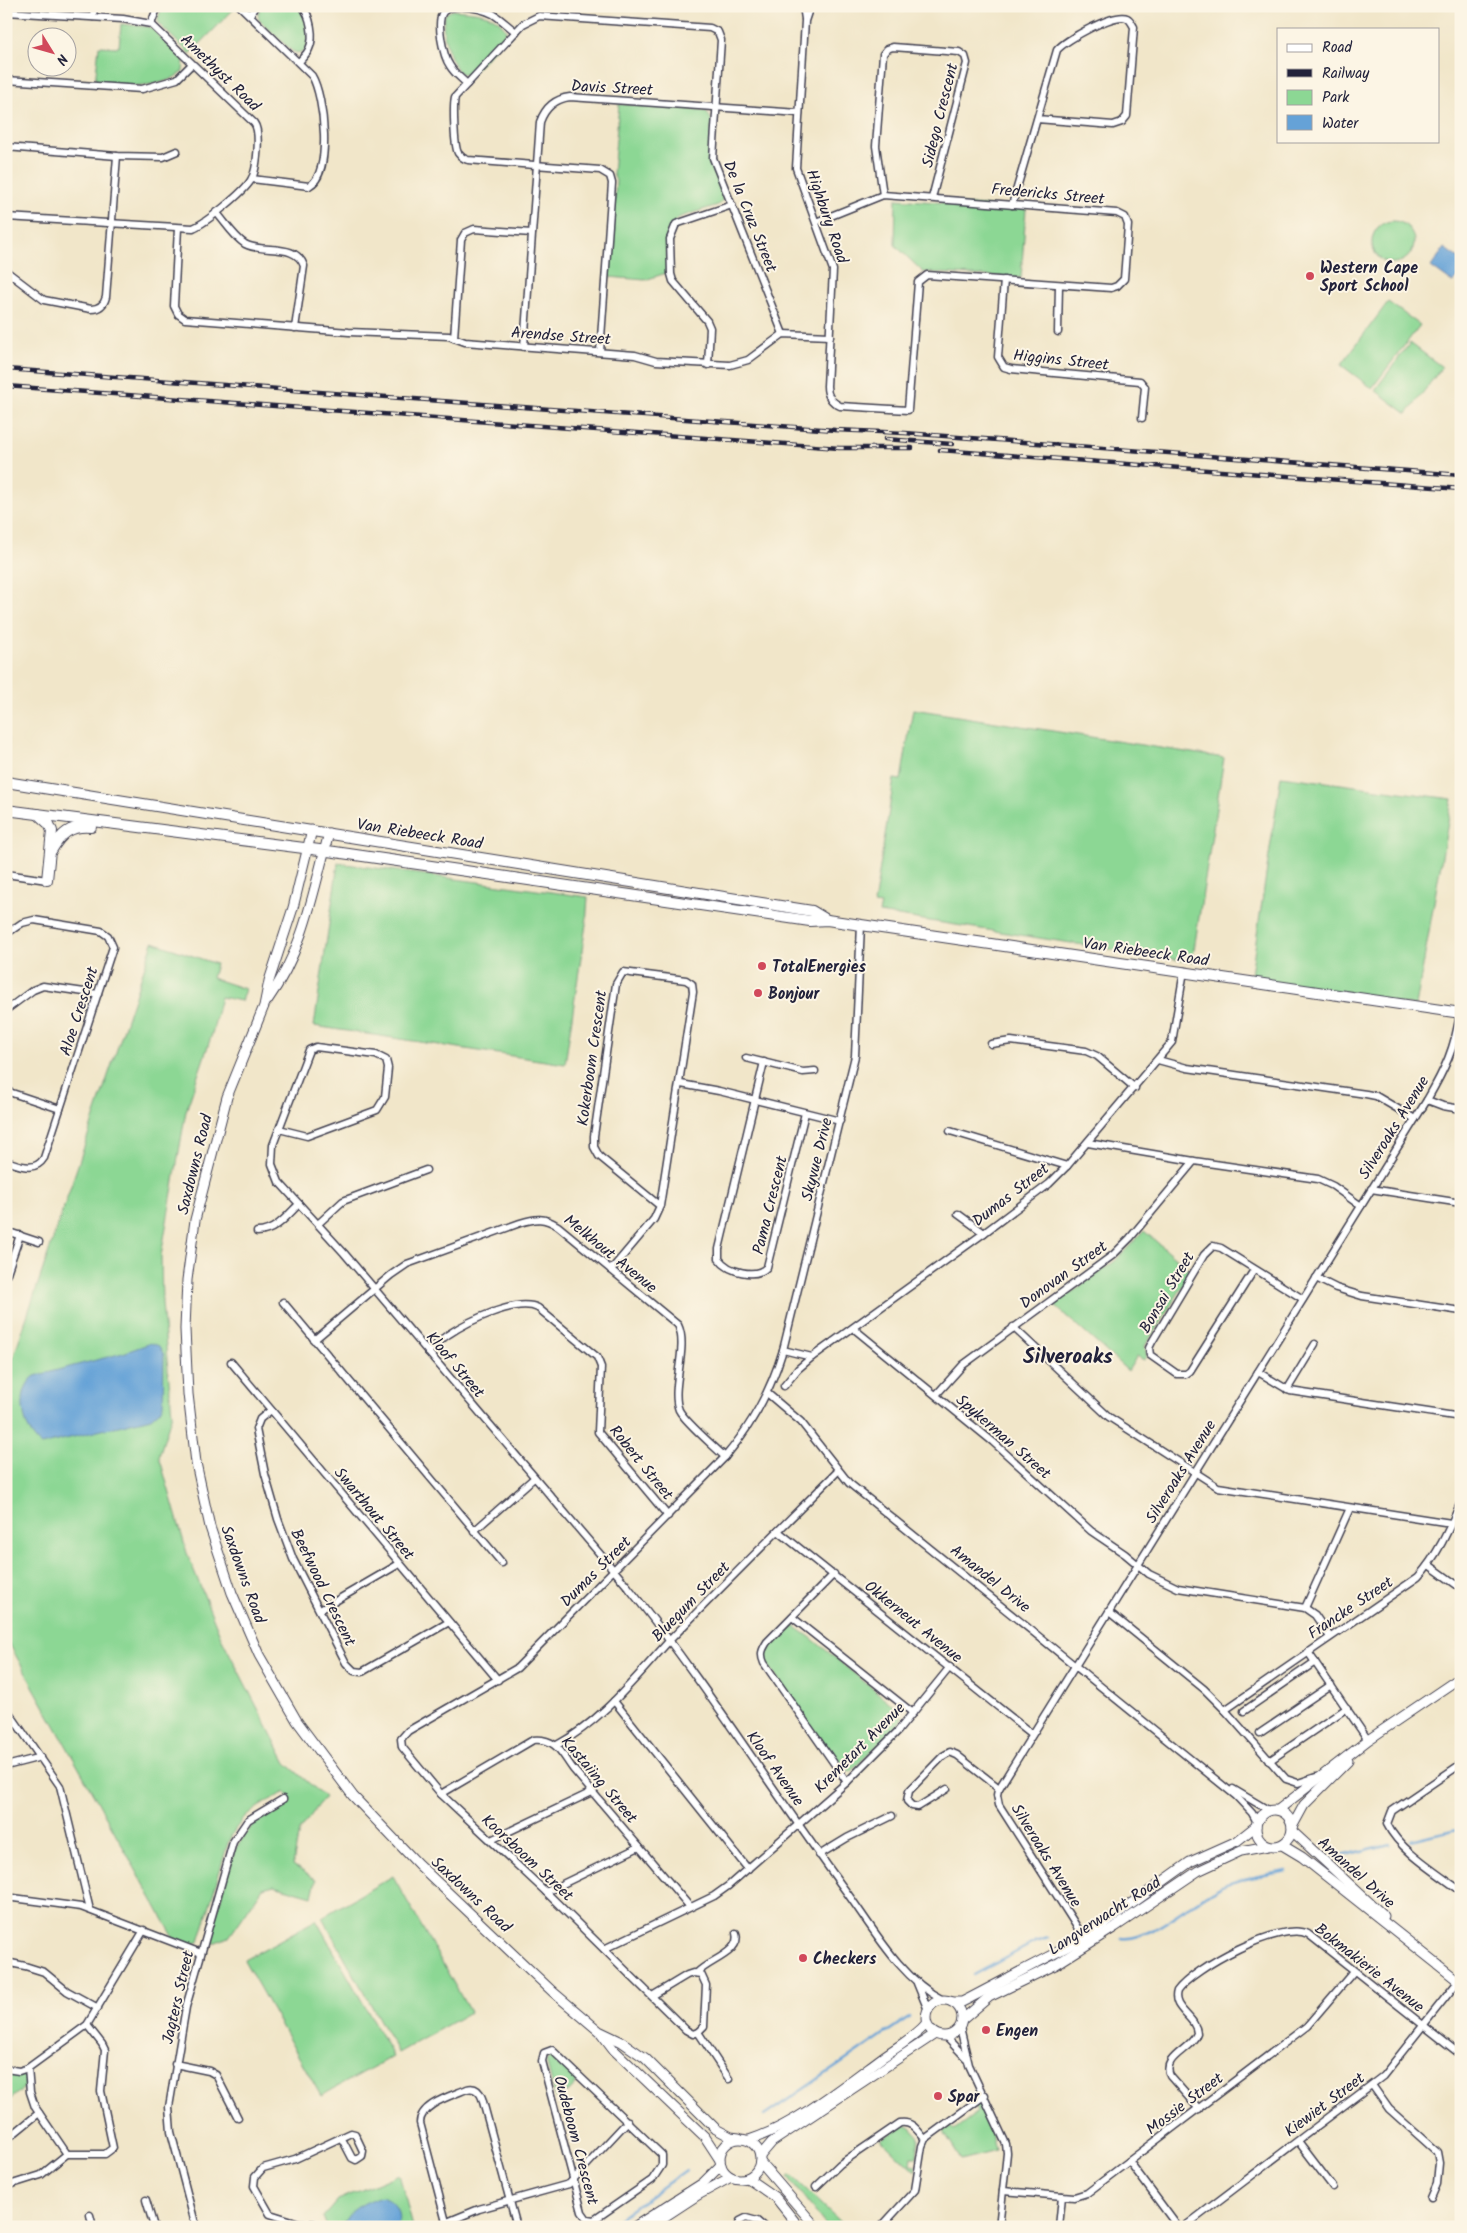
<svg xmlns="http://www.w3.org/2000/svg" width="1467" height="2233" viewBox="0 0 1467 2233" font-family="Kalam,sans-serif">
  <rect width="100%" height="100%" fill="#fcf5e5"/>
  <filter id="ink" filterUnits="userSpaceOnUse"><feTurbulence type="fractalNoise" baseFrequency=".02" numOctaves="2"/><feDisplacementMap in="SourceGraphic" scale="10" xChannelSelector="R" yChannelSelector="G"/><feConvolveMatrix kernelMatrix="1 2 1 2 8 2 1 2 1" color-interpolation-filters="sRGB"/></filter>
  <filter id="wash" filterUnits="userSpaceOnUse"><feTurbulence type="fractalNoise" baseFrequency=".0096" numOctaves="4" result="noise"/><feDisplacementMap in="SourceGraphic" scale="20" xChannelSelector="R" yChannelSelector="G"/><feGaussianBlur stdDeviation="1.12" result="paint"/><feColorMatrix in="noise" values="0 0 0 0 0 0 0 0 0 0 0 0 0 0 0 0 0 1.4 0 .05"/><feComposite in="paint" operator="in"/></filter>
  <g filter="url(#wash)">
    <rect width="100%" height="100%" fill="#f1e6c9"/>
    <g fill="#8cd794" stroke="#577c68">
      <polygon points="162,6 235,6 236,7 190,54 159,24 158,18"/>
      <path d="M261,6H298C308,16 311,39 305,51L297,53L292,51L259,20L258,14Z"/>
      <path d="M453,10C472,12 495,11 506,30C505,39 476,72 467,75L460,73C450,61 438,27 446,13Z"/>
      <path d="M121,24L150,27L184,60L183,71C162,91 121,85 95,83L99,46L119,47Z"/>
      <path d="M619,104L701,110L707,112L712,121L709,158L723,195L722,201L718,205L680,217C664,227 668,256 666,273L645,280L609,277L616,181L613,174Z"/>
      <polygon points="896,199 1026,209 1021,278 923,272 895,245"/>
      <circle cx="1393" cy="242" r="21"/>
      <polygon points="1388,302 1420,325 1372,388 1341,365"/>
      <polygon points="1410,343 1442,367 1407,414 1375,390"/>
      <polygon points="913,709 1224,758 1192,962 879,913 881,905 874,904 894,779 901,780"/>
      <polygon points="1281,776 1452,799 1416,1006 1250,981"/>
      <polygon points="338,863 588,897 586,924 565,1064 314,1026"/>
      <path d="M153,942L216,964L212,978L245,989L241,1001L221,997L212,1034L186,1111L161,1256L162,1303L172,1414L159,1456L187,1553L220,1635L286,1763L325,1797L299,1831L293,1865L316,1880L312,1896L274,1885L263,1888L229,1937L211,1944H208L235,1849L256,1820L290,1800L286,1792C262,1803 238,1817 228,1843L199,1942L190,1945L174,1938L6,1638V1368L10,1367Z"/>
      <polygon points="1144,1231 1192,1272 1145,1346 1147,1357 1144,1360 1137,1356 1128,1371 1054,1305 1115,1261"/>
      <path d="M794,1626L810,1637L901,1712L902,1719L894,1730L850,1772L842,1770L766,1662C763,1648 781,1629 794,1626Z"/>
      <polygon points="393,1876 470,2012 398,2053 322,1917"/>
      <polygon points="316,1920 393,2056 321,2096 244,1960"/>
      <polygon points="552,2054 580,2079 568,2092 556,2099 546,2060"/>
      <polygon points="6,2072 22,2074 27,2080 26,2086 6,2103"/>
      <polygon points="978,2105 982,2105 988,2112 984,2114 992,2134 996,2151 961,2160 943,2131 950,2126 954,2130 978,2112 975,2107"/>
      <polygon points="905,2125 911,2128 919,2137 917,2157 911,2157 910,2165 916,2166 915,2172 881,2139"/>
      <polygon points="399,2174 413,2227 327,2227 323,2217 338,2200"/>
      <polygon points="791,2175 846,2227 827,2227 788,2177"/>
    </g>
    <g fill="#65a2d7" stroke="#446289">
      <polygon points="1444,248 1461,260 1461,273 1453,283 1431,267"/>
      <path d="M151,1343L159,1346L164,1355L163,1405L161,1409L151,1418L41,1445C23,1432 14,1390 35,1376L123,1353Z"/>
      <path d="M382,2196C395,2202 402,2212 397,2227H342C348,2209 365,2202 382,2196Z"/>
    </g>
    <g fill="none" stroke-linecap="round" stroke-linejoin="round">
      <g stroke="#65a2d7" stroke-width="2.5">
        <polyline points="1411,1840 1461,1828"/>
        <polyline points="1333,1858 1390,1844"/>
        <path d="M1122,1938C1152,1942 1196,1896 1227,1884C1245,1877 1267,1875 1287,1871"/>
        <polyline points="974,1975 1035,1942 1048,1938"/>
        <polyline points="764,2116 909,2017"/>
        <polyline points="607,2227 686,2170"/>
      </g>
    </g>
  </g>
  <g filter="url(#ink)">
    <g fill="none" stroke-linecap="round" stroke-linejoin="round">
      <defs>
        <g id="street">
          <path d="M240,6L312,76C324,96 333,174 309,186L252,179"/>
          <polyline points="803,6 805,19"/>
          <path d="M810,6L805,21L796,168L833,270L827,386C827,396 831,402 840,406L908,410L918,282L927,275L1111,288L1117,286L1124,279L1128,225L1125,217L1117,213L883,195L816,222"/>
          <path d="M6,12L123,19L151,24L254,123C261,132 257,171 251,180C244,192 206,223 193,228L6,217"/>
          <polyline points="250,15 255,6"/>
          <polyline points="93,17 94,6"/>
          <polyline points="151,24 158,6"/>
          <path d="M299,62C302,58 307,54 309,49C315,37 310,15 302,6"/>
          <polyline points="6,80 142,89 177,79 192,64"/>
          <path d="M467,84C461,78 454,73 450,66C443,56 436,22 443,12C454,2 481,8 493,14C501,19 508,26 516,32"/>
          <polyline points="6,147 117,156 163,157 177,151"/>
          <polyline points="883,195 876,146 883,54 887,49 893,47 959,52 965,56 967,63 932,198"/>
          <path d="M1012,205L1057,50C1065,40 1115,12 1127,18C1131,20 1132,24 1134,27L1127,116L1122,122L1113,125L1037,119"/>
          <path d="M216,212C225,222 234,237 245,244C263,254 296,242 304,266L295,328"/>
          <polyline points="178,228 174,306 178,314 185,319 349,332 449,336 454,338"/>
          <polyline points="532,233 474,229 465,233 461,240 454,338 465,342 635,355 656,361 730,365 748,360 783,334 830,336"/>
          <path d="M6,271L44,300L91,309C99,309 104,305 106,297L117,156"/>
          <polyline points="1004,280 998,357 1004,367 1011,369 1140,381 1145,387 1142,418"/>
          <polyline points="1058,332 1059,285"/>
          <path d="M524,347L540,122C545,108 554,99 570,97L799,113"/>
          <path d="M600,352L612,183L610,176L600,170L468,160C464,159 461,157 458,153C454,145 453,106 455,97L523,24L539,16L710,28L718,32L721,40L713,158L783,334"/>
          <polyline points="708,365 710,328 707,321 673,281 671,274 670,239 676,224 732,205"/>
          <polyline points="6,874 47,880"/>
          <path d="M6,934L22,923L34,920L101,931L108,936L113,947L44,1158C35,1173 19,1165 6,1161"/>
          <polyline points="6,1010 33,990 43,986 98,994"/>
          <polyline points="991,1044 1011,1041 1086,1051 1097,1056 1135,1088"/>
          <polyline points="746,1058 803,1072 815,1071"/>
          <polyline points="1158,1060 1187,1068 1366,1094 1376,1096 1415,1119"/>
          <path d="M764,1062L719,1249V1259C728,1272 756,1279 767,1267L805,1113"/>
          <polyline points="681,1084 719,1091 840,1121"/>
          <polyline points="6,1091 60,1109"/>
          <polyline points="1427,1100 1443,1106 1461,1109"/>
          <path d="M279,1129L307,1136L377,1110L385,1097L388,1068L386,1060L376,1055L316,1047L309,1050L273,1145L272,1164L279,1182L344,1253L628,1587C706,1684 772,1790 845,1890C873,1928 900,1978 943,2000"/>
          <polyline points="950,1131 1067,1166"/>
          <polyline points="1088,1143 1194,1161 1318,1179 1333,1186 1361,1206"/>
          <polyline points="1371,1189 1461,1203"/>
          <polyline points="958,1214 984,1233"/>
          <polyline points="318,1224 343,1201 426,1170"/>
          <polyline points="6,1231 39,1242"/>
          <path d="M257,1232C275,1232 287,1216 299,1204"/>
          <polyline points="611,1270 654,1219 660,1206 693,992 692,984 686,980 623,972 616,984 594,1136 594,1147 599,1156 660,1206"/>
          <polyline points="1254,1270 1190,1371 1186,1374 1177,1374 1150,1355 1149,1348 1152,1342 1204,1255 1213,1246 1221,1248 1303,1299"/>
          <polyline points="6,1276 20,1235"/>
          <polyline points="1316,1278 1336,1288 1362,1296 1461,1311"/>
          <polyline points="283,1302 502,1563"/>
          <polyline points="1013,1327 1109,1417 1218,1487 1451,1523"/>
          <polyline points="853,1328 993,1442 1091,1531 1125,1554 1149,1574 1178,1588 1305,1608 1315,1615 1330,1637"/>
          <path d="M314,1340L391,1275L407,1264L520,1223C536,1218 544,1217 558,1226L678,1325C689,1347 670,1388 679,1410C685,1422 714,1446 725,1457"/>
          <polyline points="783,1350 812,1357"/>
          <path d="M428,1352C435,1346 441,1339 449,1334C467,1322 517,1297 538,1308L597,1357L601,1367L598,1432L668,1516"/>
          <polyline points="231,1362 498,1680"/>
          <polyline points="1258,1372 1290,1391 1461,1417"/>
          <polyline points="784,1386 798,1369 812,1357 984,1233 1049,1184 1067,1166 1172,1042 1184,971"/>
          <polyline points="1287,1390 1315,1344"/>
          <polyline points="767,1393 801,1422 849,1483 1236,1796 1252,1813 1257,1822"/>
          <polyline points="936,1395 963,1365 1113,1255 1130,1238 1194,1161"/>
          <polyline points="271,1410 260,1419 256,1429 265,1474 278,1519 293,1559 346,1663 354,1671 362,1672 449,1622"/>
          <polyline points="474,1531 534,1478"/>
          <polyline points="778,1531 1032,1734"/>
          <polyline points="1429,1565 1461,1588"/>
          <path d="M834,1574L767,1642C762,1650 760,1654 764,1663L847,1782"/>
          <polyline points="1305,1608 1350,1508"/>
          <polyline points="320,1610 399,1564"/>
          <polyline points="1109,1612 1204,1689 1225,1710 1286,1779 1298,1783 1316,1777"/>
          <polyline points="792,1617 913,1713"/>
          <polyline points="1308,1652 1368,1740"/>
          <polyline points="614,1701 748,1869"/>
          <polyline points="6,1708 60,1786 90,1910"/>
          <path d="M1225,1710L1418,1577C1438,1555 1449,1529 1461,1502"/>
          <polyline points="1244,1711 1315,1662"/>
          <polyline points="1260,1733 1331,1685"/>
          <path d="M557,1745C603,1720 635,1678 670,1640C725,1583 782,1527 838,1471"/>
          <polyline points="1269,1761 1347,1708"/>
          <path d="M1461,1764L1392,1811L1387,1824C1400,1851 1437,1873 1461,1891"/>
          <polyline points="6,1766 41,1757"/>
          <polyline points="947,1789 918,1807 912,1806 907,1801 909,1791 943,1756 950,1752 957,1755 999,1788"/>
          <polyline points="1233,1789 1270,1811"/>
          <path d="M441,1794L533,1740C557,1738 561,1753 573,1769L690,1907"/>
          <polyline points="491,1840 592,1792"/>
          <polyline points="819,1855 847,1838 892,1816"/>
          <polyline points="546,1892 639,1847"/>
          <polyline points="6,1897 81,1907 201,1953"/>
          <path d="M1084,1938L999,1805L997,1795L998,1790L1427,1100C1445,1069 1455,1048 1460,1013"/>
          <polyline points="604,1949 714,1896 728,1886 847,1782 898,1731 950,1667"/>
          <polyline points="6,1962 25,1966 44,1972 67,1991 98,2008"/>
          <path d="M697,1973C709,1960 742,1952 736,1933"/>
          <polyline points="917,1983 928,2010"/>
          <path d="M652,1996L687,1975L693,1973L701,1974L706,1985L704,2026L698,2032L693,2034L686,2030L546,1892L441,1794L402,1747L401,1739L408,1731L517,1668L725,1457C752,1425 771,1390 783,1350L855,1056L861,925"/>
          <polyline points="960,2027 969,2065 1006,2144 1007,2153 999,2227"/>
          <polyline points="698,2032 729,2079"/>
          <polyline points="945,2036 966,2058"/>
          <polygon points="552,2050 662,2155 662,2165 652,2180 594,2220 587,2219 582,2212 542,2061 544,2053"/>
          <polyline points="175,2064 209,2071 216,2075 238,2118"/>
          <polyline points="28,2068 30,2092 35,2107 67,2154"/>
          <polyline points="6,2069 19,2071 28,2068 87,2025 144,1930"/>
          <polyline points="1372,2085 1389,2109 1437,2152 1439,2163 1437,2184 1431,2198"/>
          <path d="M1199,2109L1170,2076C1161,2056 1192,2050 1197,2033C1196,2016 1171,2009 1177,1991C1193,1968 1282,1920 1308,1934L1461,2055"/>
          <polyline points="6,2140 39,2113"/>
          <polyline points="1298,2141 1333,2187"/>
          <polyline points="1129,2161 1178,2227"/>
          <polyline points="6,2186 41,2175 67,2154 105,2154 113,2148 101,2091 105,2050 102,2044 87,2025"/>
          <path d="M816,2187L840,2164L900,2123C912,2121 917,2130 925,2139"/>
          <polyline points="1003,2191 1074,2197 1087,2193 1307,2026 1354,1971"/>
          <polyline points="146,2200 154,2227"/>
          <polyline points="90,2215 93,2227"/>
          <path d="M446,2222L420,2123C420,2104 451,2096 467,2089C474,2087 479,2090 482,2098L517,2227"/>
          <polyline points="196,2227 171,2132 169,2107 186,2007 233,1842 248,1820 283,1799"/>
          <polyline points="315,2227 314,2224 299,2223 270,2214 254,2186 255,2177 263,2168 295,2159 351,2133 355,2134 363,2151 362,2156 356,2160 352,2158 341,2137"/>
          <polyline points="435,2227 479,2209 569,2184 628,2121"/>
          <polyline points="738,2227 740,2221 746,2218 757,2221 764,2227"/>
          <polyline points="881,2227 915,2190 922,2146 925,2139 985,2095"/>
          <polyline points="1059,2227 1062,2196"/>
          <polyline points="1184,2227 1383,2076 1460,1979"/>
        </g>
        <g id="secondary">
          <polyline points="312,830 293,908 269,981 264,1006 227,1097 195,1220 187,1280 185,1329 188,1394 196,1463 210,1527 232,1593 259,1655 297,1721 353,1796 418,1864 553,1992 599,2031 622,2042 645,2058 716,2129 731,2137 739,2138"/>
          <path d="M267,1001C304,949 313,893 329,833"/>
          <circle cx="1274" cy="1828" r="18"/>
          <polyline points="1278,1810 1368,1740 1461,1677"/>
          <polyline points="1292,1827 1304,1805 1348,1761"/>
          <polyline points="1292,1831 1384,1916"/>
          <polyline points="1282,1845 1302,1857 1461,1983"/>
          <circle cx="944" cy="2018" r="18"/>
          <polyline points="952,2002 962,2002 970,1998 1084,1938 1190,1862 1237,1841 1256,1826"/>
          <polyline points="962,2020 989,1997 1055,1965 1115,1927 1198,1871 1241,1851 1268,1846"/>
          <polyline points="601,2033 614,2050 705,2137 720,2160"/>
          <circle cx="740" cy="2159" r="20"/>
          <path d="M749,2140C794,2126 845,2085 883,2057C898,2046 915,2037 926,2024"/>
          <polyline points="760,2156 772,2142 935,2034"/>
          <polyline points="760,2162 816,2227"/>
          <polyline points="747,2178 776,2198 799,2227"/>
          <polyline points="634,2227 703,2183 721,2165"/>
          <polyline points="649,2227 698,2195 731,2177"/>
        </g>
        <g id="primary">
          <polyline points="6,782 812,911 827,920"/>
          <polyline points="6,810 335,852 810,921 827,920 1461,1013"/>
          <polyline points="38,814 49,824 52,831 47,880"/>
          <path d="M51,851C61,834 70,825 91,827"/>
        </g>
      </defs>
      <use href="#street" stroke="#413f50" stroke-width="9"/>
      <use href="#secondary" stroke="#413f50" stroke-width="11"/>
      <use href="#primary" stroke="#413f50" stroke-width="12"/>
      <use href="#street" stroke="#fff" stroke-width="6"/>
      <use href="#secondary" stroke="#fff" stroke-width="9"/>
      <use href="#primary" stroke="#fff" stroke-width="10"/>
      <defs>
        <g id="rail">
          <polyline points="6,369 835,430 905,433 1461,475"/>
          <polyline points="6,386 839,448 912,448"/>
          <polyline points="885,439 952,444"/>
          <polyline points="940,450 1461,489"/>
        </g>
      </defs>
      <use href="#rail" stroke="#22223b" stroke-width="4.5"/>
      <use href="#rail" stroke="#fcf5e5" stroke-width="2.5" stroke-dasharray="8" stroke-linecap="butt"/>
    </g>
  </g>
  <g fill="#d1495b" stroke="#fcf5e5" stroke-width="2">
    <circle cx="1310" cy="276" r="5"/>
    <circle cx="762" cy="966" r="5"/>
    <circle cx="758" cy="993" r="5"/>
    <circle cx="803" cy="1958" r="5"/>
    <circle cx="986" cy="2030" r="5"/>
    <circle cx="938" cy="2096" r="5"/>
  </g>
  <g text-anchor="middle" stroke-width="4" stroke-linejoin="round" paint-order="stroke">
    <g font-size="16" fill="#22223b" stroke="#fcf5e5">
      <text transform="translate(221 72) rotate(44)" y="6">Amethyst Road</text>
      <text transform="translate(612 87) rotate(3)" y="6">Davis Street</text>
      <text transform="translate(939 115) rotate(-76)" y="6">Sidego Crescent</text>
      <text transform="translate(1048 193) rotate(5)" y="6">Fredericks Street</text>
      <text transform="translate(751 216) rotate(68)" y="6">De la Cruz Street</text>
      <text transform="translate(828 216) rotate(71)" y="6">Highbury Road</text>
      <text transform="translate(561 335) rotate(4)" y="6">Arendse Street</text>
      <text transform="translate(1061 359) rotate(6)" y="6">Higgins Street</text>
      <text transform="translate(420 833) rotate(9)" y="6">Van Riebeeck Road</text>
      <text transform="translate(1146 951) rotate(8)" y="6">Van Riebeeck Road</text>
      <text transform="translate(78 1011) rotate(-72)" y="6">Aloe Crescent</text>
      <text transform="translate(591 1058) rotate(-82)" y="6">Kokerboom Crescent</text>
      <text transform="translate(1393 1127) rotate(-58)" y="6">Silveroaks Avenue</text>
      <text transform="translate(816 1159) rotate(-76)" y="6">Skyvue Drive</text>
      <text transform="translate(194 1164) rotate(-76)" y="6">Saxdowns Road</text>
      <text transform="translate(1010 1194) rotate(-38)" y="6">Dumas Street</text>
      <text transform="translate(769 1205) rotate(-76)" y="6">Pama Crescent</text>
      <text transform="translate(611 1253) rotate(39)" y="6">Melkhout Avenue</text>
      <text transform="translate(1063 1274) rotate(-36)" y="6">Donovan Street</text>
      <text transform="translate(1166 1292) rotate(-59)" y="6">Bonsai Street</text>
      <text transform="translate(456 1364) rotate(50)" y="6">Kloof Street</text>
      <text transform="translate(1004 1436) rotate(41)" y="6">Spykerman Street</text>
      <text transform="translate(642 1462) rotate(51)" y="6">Robert Street</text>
      <text transform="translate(1180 1471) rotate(-58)" y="6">Silveroaks Avenue</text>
      <text transform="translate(375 1513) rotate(50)" y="6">Swarthout Street</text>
      <text transform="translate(595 1571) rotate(-45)" y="6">Dumas Street</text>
      <text transform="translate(244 1574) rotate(70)" y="6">Saxdowns Road</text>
      <text transform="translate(991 1578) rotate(39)" y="6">Amandel Drive</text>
      <text transform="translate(324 1587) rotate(64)" y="6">Beefwood Crescent</text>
      <text transform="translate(690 1601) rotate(-46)" y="6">Bluegum Street</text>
      <text transform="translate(1350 1607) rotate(-34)" y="6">Francke Street</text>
      <text transform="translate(914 1621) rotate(39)" y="6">Okkerneut Avenue</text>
      <text transform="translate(859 1747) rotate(-45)" y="6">Kremetart Avenue</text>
      <text transform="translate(776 1768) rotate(55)" y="6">Kloof Avenue</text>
      <text transform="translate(600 1779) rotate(50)" y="6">Kastaiing Street</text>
      <text transform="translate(1047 1855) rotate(58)" y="6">Silveroaks Avenue</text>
      <text transform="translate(528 1857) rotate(43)" y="6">Koorsboom Street</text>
      <text transform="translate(1357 1872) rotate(42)" y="6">Amandel Drive</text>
      <text transform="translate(472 1894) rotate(43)" y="6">Saxdowns Road</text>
      <text transform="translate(1104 1915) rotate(-33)" y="6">Langverwacht Road</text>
      <text transform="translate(1370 1967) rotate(38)" y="6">Bokmakierie Avenue</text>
      <text transform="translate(177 1997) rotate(-77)" y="6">Jagters Street</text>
      <text transform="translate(1184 2103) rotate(-37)" y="6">Mossie Street</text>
      <text transform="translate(1324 2104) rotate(-37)" y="6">Kiewiet Street</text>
      <text transform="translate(577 2140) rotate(75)" y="6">Oudeboom Crescent</text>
    </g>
    <g font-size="16" font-weight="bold" fill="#22223b" stroke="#fcf5e5" text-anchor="start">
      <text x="1320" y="273">Western Cape<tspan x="1320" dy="18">Sport School</tspan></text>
      <text x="772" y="972">TotalEnergies</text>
      <text x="768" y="999">Bonjour</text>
      <text x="813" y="1964">Checkers</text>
      <text x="996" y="2036">Engen</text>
      <text x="948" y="2102">Spar</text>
    </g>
    <g font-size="21" font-weight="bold" fill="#22223b" stroke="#fcf5e5">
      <text x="1068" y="1363">Silveroaks</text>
    </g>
  </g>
  <rect width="1467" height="2233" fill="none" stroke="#fcf5e5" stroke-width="25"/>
  <rect x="1277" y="28" width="162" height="115" fill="#fcf5e5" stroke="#a5a1a1"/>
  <rect x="1287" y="44" width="25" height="8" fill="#ffffff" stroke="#a5a1a1"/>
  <text x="1322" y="52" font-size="15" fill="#22223b">Road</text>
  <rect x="1287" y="69" width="25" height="8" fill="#22223b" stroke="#a5a1a1"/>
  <text x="1322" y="78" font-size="15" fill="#22223b">Railway</text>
  <rect x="1287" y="90" width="25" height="15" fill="#8cd794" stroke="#a5a1a1"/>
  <text x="1322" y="102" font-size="15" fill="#22223b">Park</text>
  <rect x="1287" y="115" width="25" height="15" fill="#65a2d7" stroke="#a5a1a1"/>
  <text x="1322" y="128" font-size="15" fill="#22223b">Water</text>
  <g transform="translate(52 52) rotate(127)"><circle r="24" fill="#fcf5e5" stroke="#a5a1a1"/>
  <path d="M0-4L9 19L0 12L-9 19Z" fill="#d1495b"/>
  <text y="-8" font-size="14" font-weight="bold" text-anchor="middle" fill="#22223b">N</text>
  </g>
</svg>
